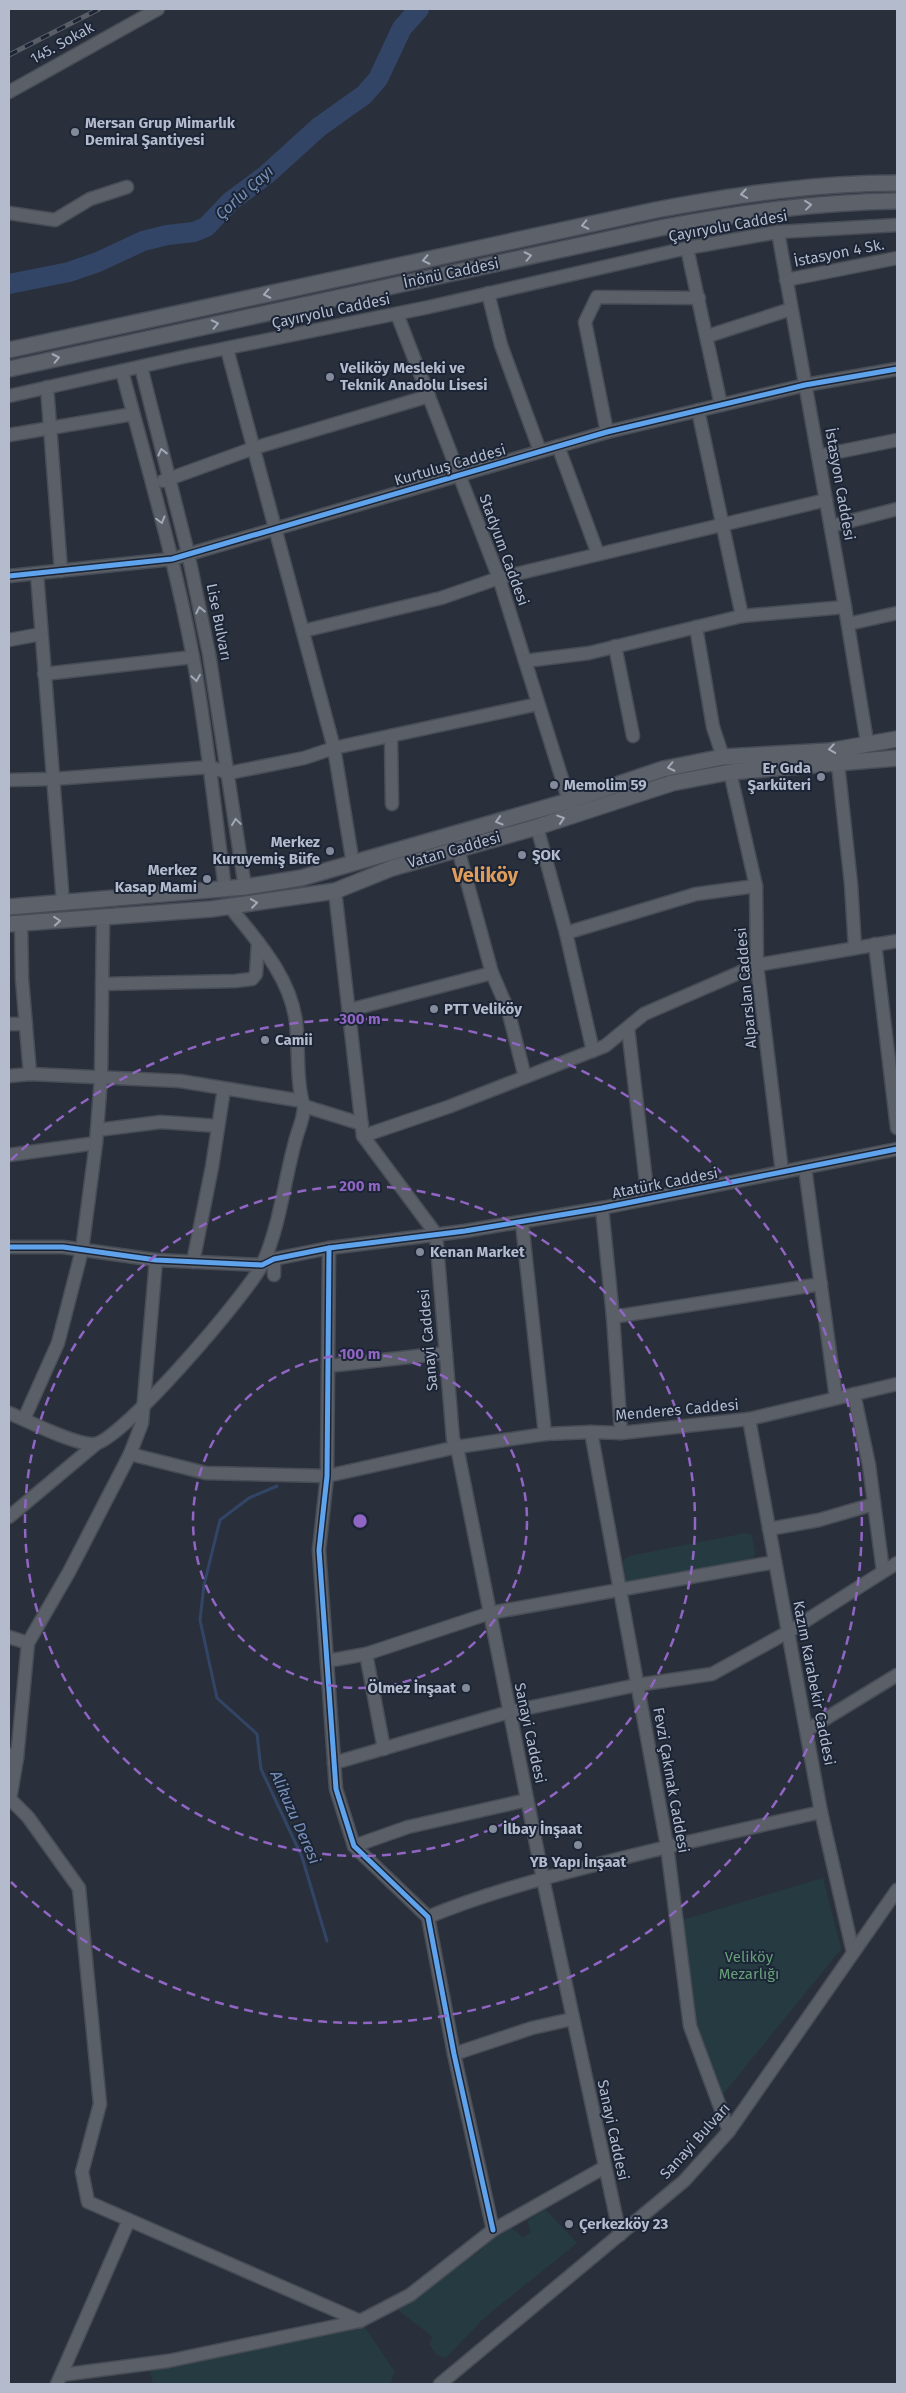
<svg xmlns="http://www.w3.org/2000/svg" width="906" height="2393" viewBox="0 0 906 2393" font-family="'Fira Sans',sans-serif">
  <rect width="100%" height="100%" fill="#29303b"/>
  <g fill="#253b41">
    <polygon points="746,1533 752,1536 755,1553 752,1559 633,1587 626,1582 623,1561 629,1556"/>
    <polygon points="823,1878 841,1949 716,2103 695,2027 679,1921"/>
    <polygon points="545,2209 577,2243 484,2318 446,2358 437,2355 429,2344 433,2337 398,2310 477,2253 509,2226 523,2237 531,2232 527,2221"/>
    <polygon points="364,2326 395,2372 390,2384 153,2384 150,2370"/>
  </g>
  <g fill="none" stroke-linecap="round" stroke-linejoin="round">
    <polyline stroke="#334566" stroke-width="3" points="277,1486 249,1498 220,1520 204,1585 200,1620 217,1698 257,1734 261,1769 302,1857 327,1941"/>
    <polyline stroke="#334566" stroke-width="20" points="9,284 69,272 98,262 143,241 167,235 194,232 206,227 231,201 266,175 319,127 364,95 378,79 402,28 419,9"/>
    <defs>
      <g id="minor">
        <polyline points="9,92 158,9"/>
        <polyline points="9,213 55,220 90,199 127,187"/>
        <polyline points="778,232 845,607 867,742"/>
        <polyline points="687,248 721,405"/>
        <polyline points="786,280 897,258"/>
        <polyline points="488,293 501,345 540,451"/>
        <polyline points="397,314 499,578 569,801"/>
        <polyline points="708,336 791,309"/>
        <polyline points="227,349 334,748 353,864"/>
        <polyline points="141,367 188,553 209,654 245,887"/>
        <path d="M122,371C147,466 175,560 193,657C207,734 215,812 225,889"/>
        <polyline points="47,387 61,571"/>
        <polyline points="9,396 183,357 429,307 687,248 778,232 897,225"/>
        <polyline points="698,410 742,616"/>
        <polyline points="607,432 585,322 597,297 699,298"/>
        <polyline points="9,435 133,414"/>
        <polyline points="558,446 598,554"/>
        <polyline points="818,456 897,440"/>
        <polyline points="163,481 254,448 429,396"/>
        <polyline points="831,526 897,509"/>
        <polyline points="37,574 63,903"/>
        <polyline points="9,576 172,559 607,432 805,385 897,369"/>
        <polyline points="848,624 897,613"/>
        <polyline points="696,627 713,727 723,757"/>
        <polyline points="303,631 441,598 499,578 826,500"/>
        <polyline points="9,640 41,634"/>
        <polyline points="615,646 633,736"/>
        <polyline points="525,661 589,653 742,616 845,607"/>
        <polyline points="44,674 193,657"/>
        <polyline points="391,736 392,804"/>
        <polyline points="838,764 851,884 855,948"/>
        <polyline points="730,772 756,886 757,965 782,1172"/>
        <polyline points="9,780 53,779 210,767 229,773 304,758 334,748 538,704"/>
        <polyline points="537,827 566,933 593,1051"/>
        <polyline points="458,849 492,973 508,1010 525,1077"/>
        <polyline points="335,891 363,1136 436,1234"/>
        <polyline points="21,924 22,979 30,1074"/>
        <polyline points="566,933 696,894 756,886"/>
        <polyline points="875,944 897,1128"/>
        <polyline points="102,984 235,981 252,979 256,974 258,942"/>
        <polyline points="349,1010 492,973"/>
        <polyline points="9,1024 26,1024"/>
        <polyline points="628,1028 648,1199"/>
        <polyline points="9,1076 30,1074 180,1081 302,1101"/>
        <polyline points="304,1106 362,1124"/>
        <polyline points="97,1130 161,1122 218,1126"/>
        <polyline points="363,1136 448,1107 605,1046 644,1014 757,965 897,941"/>
        <polyline points="9,1155 96,1143"/>
        <polyline points="805,1168 836,1398"/>
        <polyline points="602,1208 613,1317 621,1433"/>
        <polyline points="522,1223 545,1434"/>
        <polyline points="436,1234 453,1439 457,1447 543,1879 620,2235"/>
        <polyline points="9,1247 63,1247 156,1260 262,1265 274,1259 329,1248 465,1231 602,1208 897,1149"/>
        <polyline points="329,1248 327,1476 319,1550 336,1789 354,1846 428,1917 454,2054 493,2230"/>
        <polyline points="274,1259 274,1275"/>
        <polyline points="193,1262 212,1167 224,1089"/>
        <polyline points="613,1317 821,1284"/>
        <polyline points="328,1366 446,1353"/>
        <polyline points="854,1394 869,1465 883,1571"/>
        <path d="M9,1413C28,1421 75,1445 94,1444C121,1442 250,1291 263,1263C280,1225 284,1182 295,1142C298,1129 304,1119 304,1106C296,1085 299,1046 296,1022C290,976 257,941 230,907"/>
        <polyline points="24,1419 58,1343 82,1250 96,1143 101,1078 103,918"/>
        <polyline points="749,1419 821,1812 853,1952"/>
        <polyline points="591,1432 667,1846 690,2026 729,2131"/>
        <polyline points="130,1454 206,1473 327,1476 457,1447 545,1434 591,1432 621,1433 749,1419 897,1384"/>
        <polyline points="9,1517 96,1444"/>
        <polyline points="769,1529 819,1520 874,1504"/>
        <polyline points="9,1637 28,1643"/>
        <polyline points="366,1654 384,1749"/>
        <polyline points="327,1661 366,1654 490,1613 775,1562"/>
        <polyline points="807,1730 897,1675"/>
        <polyline points="9,1754 17,1758 28,1643 69,1572 130,1454 142,1423 156,1260"/>
        <polyline points="17,1758 10,1799 28,1817 79,1888 100,2104 82,2172 88,2202 360,2321"/>
        <polyline points="334,1763 509,1712 637,1685 712,1674 788,1632 897,1563"/>
        <polyline points="354,1846 408,1827 527,1800"/>
        <path d="M428,1917C481,1895 536,1880 591,1866C667,1846 744,1829 821,1812"/>
        <polyline points="454,2054 532,2028 572,2019"/>
        <polyline points="61,2375 168,2361 360,2321 410,2295 493,2230 605,2167"/>
        <polyline points="57,2384 129,2220"/>
        <polyline points="440,2384 684,2181 729,2131 897,1890"/>
      </g>
      <g id="major">
        <path d="M9,350L656,210C737,195 815,183 897,183"/>
        <path d="M9,369L660,228C740,213 816,202 897,201"/>
        <polyline points="9,907 245,887 301,878 569,801 663,769 723,757 829,751 897,739"/>
        <polyline points="9,924 211,909 335,891 392,868 537,827 672,783 730,772 897,758"/>
      </g>
    </defs>
    <use href="#minor" stroke="#484c55" stroke-width="15"/>
    <use href="#major" stroke="#474c57" stroke-width="18"/>
    <use href="#minor" stroke="#5a5f68" stroke-width="12"/>
    <use href="#major" stroke="#5d616a" stroke-width="15"/>
    <defs>
      <polyline id="rail" points="9,55 99,9"/>
    </defs>
    <use href="#rail" stroke="#585d66" stroke-width="5"/>
    <use href="#rail" stroke="#1b2536" stroke-width="3" stroke-dasharray="9" stroke-linecap="butt"/>
    <defs>
      <g id="cycleway">
        <polyline points="9,576 172,559 607,432 805,385 897,369"/>
        <polyline points="9,1247 63,1247 156,1260 262,1265 274,1259 329,1248 465,1231 602,1208 897,1149"/>
        <polyline points="329,1248 327,1476 319,1550 336,1789 354,1846 428,1917 454,2054 493,2230"/>
      </g>
    </defs>
    <use href="#cycleway" stroke="#1b2536" stroke-width="8"/>
    <use href="#cycleway" stroke="#60a3ed" stroke-width="5"/>
  </g>
  <defs><path id="oneway-chevron" d="M-2-3.5L2.5 0L-2 3.5" fill="none" stroke-width="1.6" stroke-linecap="round" stroke-linejoin="round" transform="scale(1.25)"/></defs>
  <g stroke="#a2a9b8">
    <use href="#oneway-chevron" transform="translate(744 194) rotate(171)"/>
    <use href="#oneway-chevron" transform="translate(808 205) rotate(-6)"/>
    <use href="#oneway-chevron" transform="translate(585 225) rotate(168)"/>
    <use href="#oneway-chevron" transform="translate(528 256) rotate(-12)"/>
    <use href="#oneway-chevron" transform="translate(426 260) rotate(168)"/>
    <use href="#oneway-chevron" transform="translate(267 294) rotate(168)"/>
    <use href="#oneway-chevron" transform="translate(215 324) rotate(-12)"/>
    <use href="#oneway-chevron" transform="translate(56 358) rotate(-12)"/>
    <use href="#oneway-chevron" transform="translate(832 749) rotate(171)"/>
    <use href="#oneway-chevron" transform="translate(671 767) rotate(168)"/>
    <use href="#oneway-chevron" transform="translate(561 819) rotate(-18)"/>
    <use href="#oneway-chevron" transform="translate(499 821) rotate(163)"/>
    <use href="#oneway-chevron" transform="translate(254 903) rotate(-8)"/>
    <use href="#oneway-chevron" transform="translate(57 921) rotate(-5)"/>
  </g>
  <g stroke="#a1a9b8">
    <use href="#oneway-chevron" transform="translate(162 452) rotate(-104)"/>
    <use href="#oneway-chevron" transform="translate(161 520) rotate(75)"/>
    <use href="#oneway-chevron" transform="translate(200 610) rotate(-102)"/>
    <use href="#oneway-chevron" transform="translate(196 678) rotate(81)"/>
    <use href="#oneway-chevron" transform="translate(236 822) rotate(-98)"/>
  </g>
  <g fill="none" stroke="#9165c4" stroke-width="2.5" stroke-dasharray="9 6">
    <circle cx="360" cy="1521" r="167"/>
    <circle cx="360" cy="1521" r="335"/>
    <path d="M11 1160A502 502 0 1 1 11 1882"/>
  </g>
  <g fill="#838a99" stroke="#1b2536" stroke-width="2">
    <circle cx="75" cy="132" r="5"/>
    <circle cx="330" cy="377" r="5"/>
    <circle cx="821" cy="777" r="5"/>
    <circle cx="554" cy="785" r="5"/>
    <circle cx="330" cy="851" r="5"/>
    <circle cx="522" cy="855" r="5"/>
    <circle cx="207" cy="879" r="5"/>
    <circle cx="434" cy="1009" r="5"/>
    <circle cx="265" cy="1040" r="5"/>
    <circle cx="420" cy="1252" r="5"/>
    <circle cx="466" cy="1688" r="5"/>
    <circle cx="493" cy="1829" r="5"/>
    <circle cx="578" cy="1845" r="5"/>
    <circle cx="569" cy="2224" r="5"/>
  </g>
  <g text-anchor="middle" stroke-width="4" stroke-linejoin="round" paint-order="stroke">
    <g font-size="15" fill="#b3bbcc" stroke="#1b2536">
      <text transform="translate(62 43) rotate(-29)" y="5">145. Sokak</text>
      <text transform="translate(728 226) rotate(-10)" y="5">Çayıryolu Caddesi</text>
      <text transform="translate(839 253) rotate(-11)" y="5">İstasyon 4 Sk.</text>
      <text transform="translate(451 273) rotate(-12)" y="5">İnönü Caddesi</text>
      <text transform="translate(331 311) rotate(-12)" y="5">Çayıryolu Caddesi</text>
      <text transform="translate(450 465) rotate(-16)" y="5">Kurtuluş Caddesi</text>
      <text transform="translate(840 484) rotate(80)" y="5">İstasyon Caddesi</text>
      <text transform="translate(504 550) rotate(70)" y="5">Stadyum Caddesi</text>
      <text transform="translate(219 622) rotate(79)" y="5">Lise Bulvarı</text>
      <text transform="translate(454 850) rotate(-16)" y="5">Vatan Caddesi</text>
      <text transform="translate(746 988) rotate(-95)" y="5">Alparslan Caddesi</text>
      <text transform="translate(665 1183) rotate(-11)" y="5">Atatürk Caddesi</text>
      <text transform="translate(428 1340) rotate(-95)" y="5">Sanayi Caddesi</text>
      <text transform="translate(677 1410) rotate(-5)" y="5">Menderes Caddesi</text>
      <text transform="translate(814 1683) rotate(79)" y="5">Kazım Karabekir Caddesi</text>
      <text transform="translate(530 1733) rotate(78)" y="5">Sanayi Caddesi</text>
      <text transform="translate(671 1780) rotate(80)" y="5">Fevzi Çakmak Caddesi</text>
      <text transform="translate(613 2130) rotate(78)" y="5">Sanayi Caddesi</text>
      <text transform="translate(695 2141) rotate(-48)" y="5">Sanayi Bulvarı</text>
    </g>
    <g font-size="15" font-weight="bold" fill="#b3bbcc" stroke="#1b2536" text-anchor="start">
      <text x="85" y="128">Mersan Grup Mimarlık<tspan x="85" dy="17">Demiral Şantiyesi</tspan></text>
      <text x="340" y="373">Veliköy Mesleki ve<tspan x="340" dy="17">Teknik Anadolu Lisesi</tspan></text>
      <text x="811" y="773" text-anchor="end">Er Gıda<tspan x="811" dy="17">Şarküteri</tspan></text>
      <text x="564" y="790">Memolim 59</text>
      <text x="320" y="847" text-anchor="end">Merkez<tspan x="320" dy="17">Kuruyemiş Büfe</tspan></text>
      <text x="532" y="860">ŞOK</text>
      <text x="197" y="875" text-anchor="end">Merkez<tspan x="197" dy="17">Kasap Mami</tspan></text>
      <text x="444" y="1014">PTT Veliköy</text>
      <text x="275" y="1045">Camii</text>
      <text x="430" y="1257">Kenan Market</text>
      <text x="456" y="1693" text-anchor="end">Ölmez İnşaat</text>
      <text x="503" y="1834">İlbay İnşaat</text>
      <text x="578" y="1867" text-anchor="middle">YB Yapı İnşaat</text>
      <text x="579" y="2229">Çerkezköy 23</text>
    </g>
    <g font-size="15" fill="#689f78" stroke="#1b2536">
      <text x="749" y="1962">Veliköy<tspan x="749" dy="17">Mezarlığı</tspan></text>
    </g>
    <g font-size="16" font-style="italic" fill="#778eb6" stroke="#1b2536">
      <text transform="translate(244 192) rotate(-42)" y="6">Çorlu Çayı</text>
      <text transform="translate(296 1817) rotate(66)" y="6">Alikuzu Deresi</text>
    </g>
    <g font-size="20" font-weight="bold" fill="#e09c5a" stroke="#1b2536">
      <text x="485" y="882">Veliköy</text>
    </g>
  </g>
  <circle cx="360" cy="1521" r="8" fill="#9165c4" stroke="#1b2536" stroke-width="2.5"/>
  <g font-size="15" text-anchor="middle" font-weight="bold" fill="#9165c4" stroke="#1b2536" stroke-width="4" stroke-linejoin="round" paint-order="stroke">
    <text x="360" y="1024">300 m</text>
    <text x="360" y="1191">200 m</text>
    <text x="360" y="1359">100 m</text>
  </g>
  <rect width="906" height="2393" fill="none" stroke="#b3bbcc" stroke-width="20"/>
</svg>
